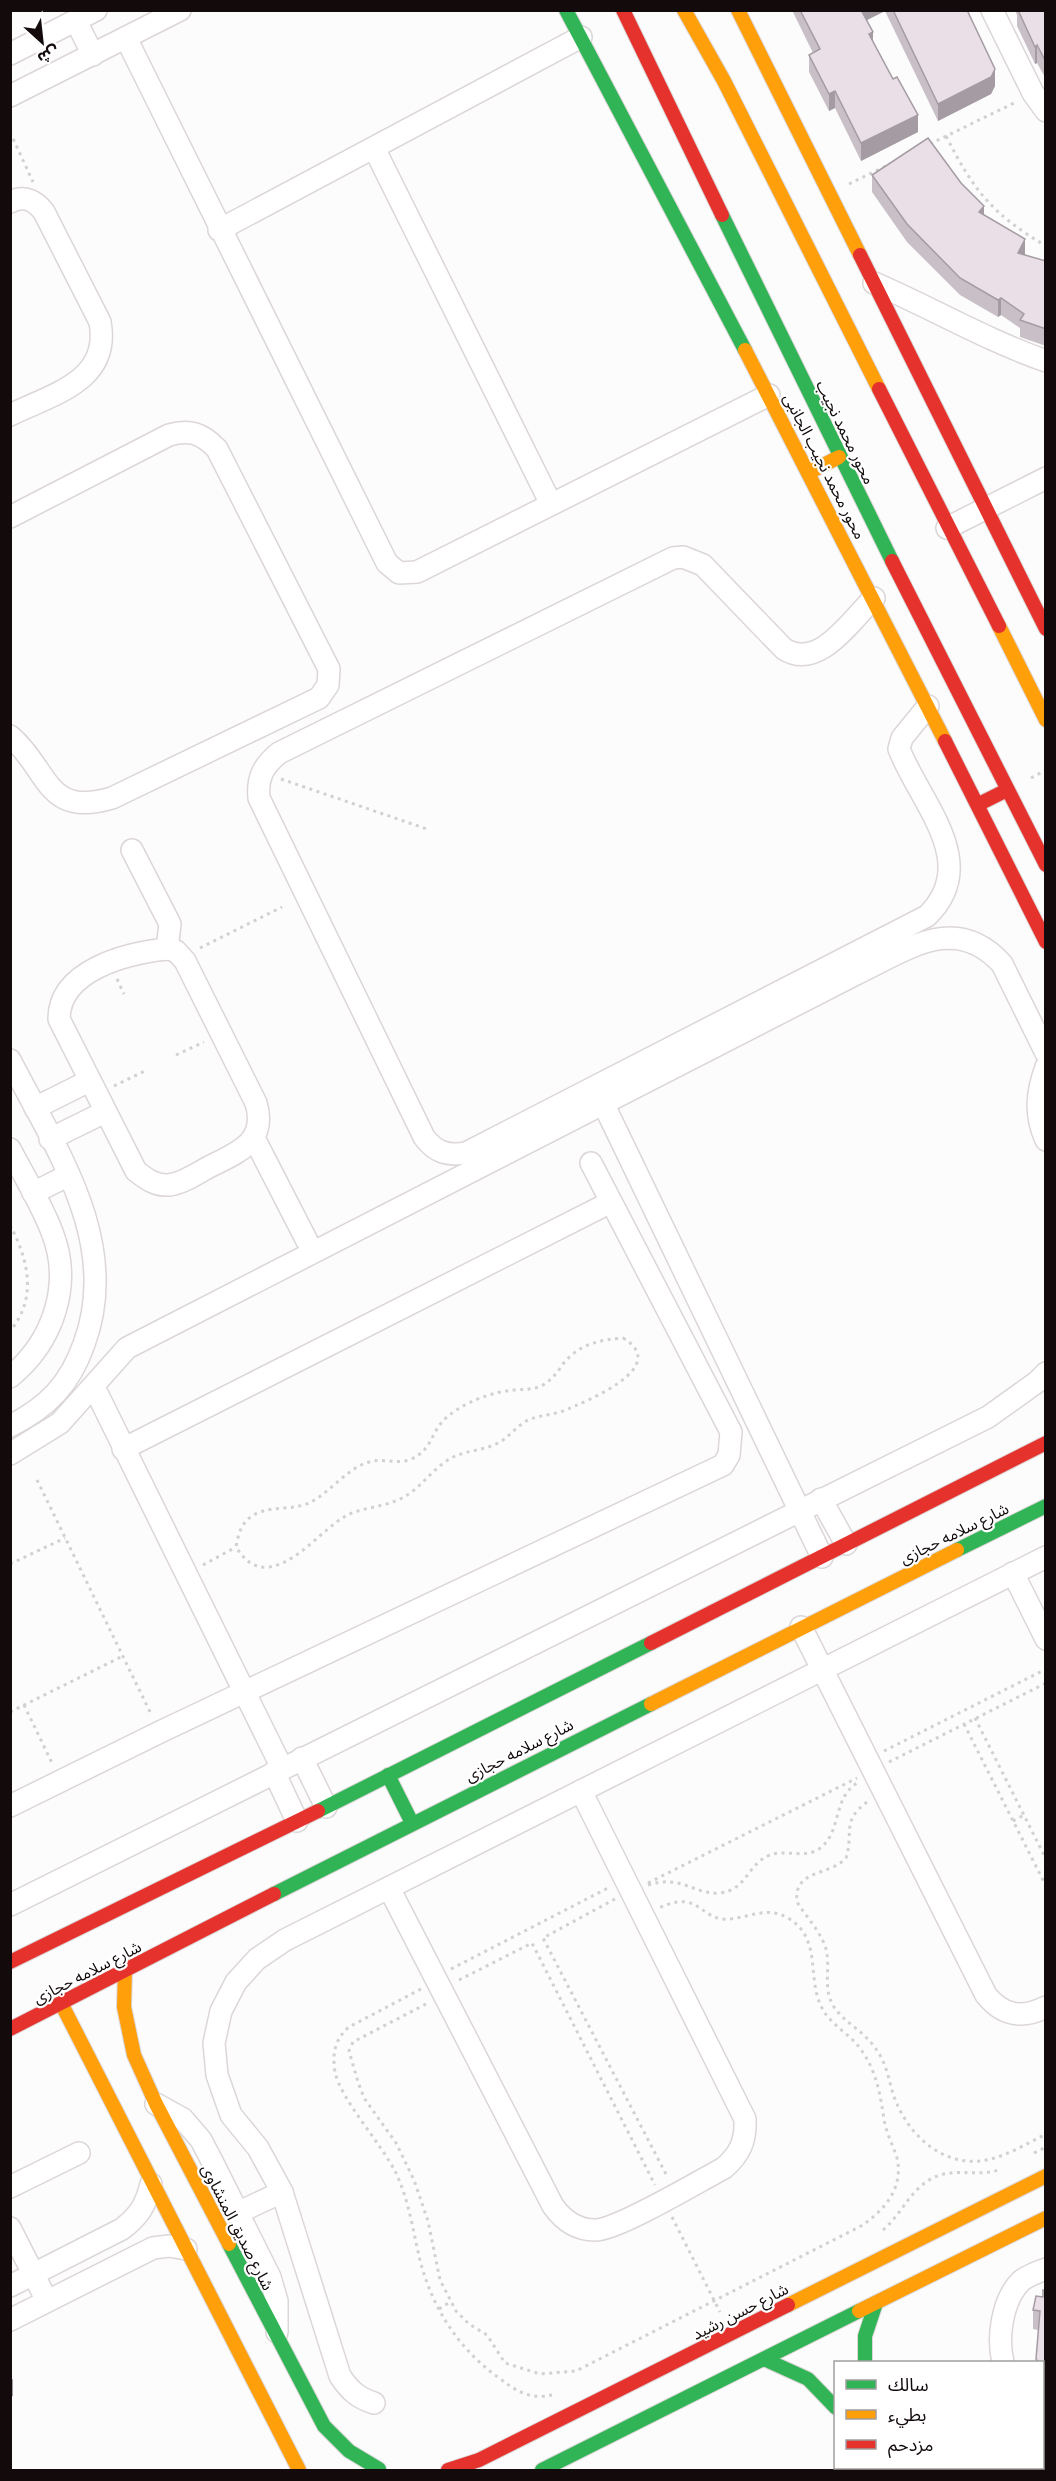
<svg xmlns="http://www.w3.org/2000/svg" width="1056" height="2481" viewBox="0 0 1056 2481" font-family="Signika,'Noto Sans Arabic',sans-serif">
  <rect width="100%" height="100%" fill="#fcfcfc"/>
  <g fill="none" stroke-linecap="round" stroke-linejoin="round">
    <defs>
      <g id="street">
        <polyline points="992,10 1033,93 1046,111"/>
        <polyline points="76,21 93,55"/>
        <polyline points="126,38 387,563 399,573 417,572 769,395"/>
        <polyline points="10,54 96,10"/>
        <polyline points="10,96 180,10"/>
        <polyline points="374,148 551,504"/>
        <path d="M10,202C24,195 35,200 44,212L100,322C111,381 53,394 10,415"/>
        <polyline points="219,230 581,37"/>
        <path d="M874,283C932,308 986,340 1046,361"/>
        <path d="M10,517L169,435C189,429 202,433 217,449L329,669L328,685L319,698L112,798C45,818 49,769 10,736"/>
        <polyline points="947,528 1046,478"/>
        <path d="M874,598C851,620 819,671 784,649L703,565L683,557L673,558L279,753C263,766 257,778 259,798L424,1137C435,1152 447,1156 466,1153L927,916C982,863 920,803 899,749L902,738L928,706"/>
        <polyline points="132,850 170,924 167,949"/>
        <path d="M167,949L176,951L185,961L256,1103C268,1143 236,1153 207,1168C196,1174 183,1183 169,1185C156,1186 146,1179 136,1171L59,1019C59,970 127,953 167,949Z"/>
        <path d="M10,1060C55,1148 122,1242 84,1344C70,1384 48,1407 10,1426"/>
        <path d="M1046,1067C1037,1092 1034,1114 1046,1140"/>
        <polyline points="603,1103 822,1557"/>
        <polyline points="35,1108 89,1081"/>
        <polyline points="254,1138 307,1241"/>
        <polyline points="50,1139 105,1112"/>
        <path d="M10,1149C24,1176 41,1203 52,1232C73,1285 53,1342 10,1377"/>
        <polyline points="33,1193 69,1175"/>
        <polyline points="94,1387 282,1768"/>
        <polyline points="123,1449 611,1202"/>
        <path d="M10,1454L60,1423L127,1348L858,973C908,949 956,913 1002,964L1046,1053"/>
        <polyline points="821,1499 846,1544"/>
        <polyline points="1013,1573 1046,1639"/>
        <path d="M801,1627L986,1995C1003,2016 1022,2019 1046,2007"/>
        <polyline points="302,1758 326,1807"/>
        <polyline points="274,1772 297,1821"/>
        <polyline points="10,1806 160,1732 723,1465 729,1455 731,1432 591,1163"/>
        <path d="M389,1888L553,2206C563,2220 577,2230 595,2230C618,2230 699,2181 724,2168C740,2154 746,2141 745,2119L581,1791"/>
        <polyline points="10,1905 988,1417 1037,1382 1046,1373"/>
        <polyline points="156,2104 183,2119 201,2140 213,2163 270,2277 277,2301 277,2332"/>
        <polyline points="10,2187 79,2153"/>
        <polyline points="237,2213 282,2192"/>
        <polyline points="10,2228 47,2301"/>
        <path d="M10,2286L122,2229C139,2216 146,2205 151,2184"/>
        <polyline points="10,2320 153,2248 169,2246 186,2249"/>
        <path d="M1003,2362C997,2338 1002,2301 1020,2282C1026,2276 1038,2272 1046,2269"/>
        <path d="M374,2403C358,2398 350,2391 340,2376L282,2192L258,2148L231,2115L217,2075L214,2043L221,2011L236,1982L257,1959L285,1940L1046,1557"/>
        <polyline points="1042,2446 1046,2451"/>
      </g>
      <g id="fast">
        <polyline points="566,10 745,350"/>
        <polyline points="722,215 892,561"/>
        <polyline points="957,1550 1046,1506"/>
        <polyline points="388,1775 412,1823"/>
        <polyline points="318,1811 651,1643"/>
        <polyline points="274,1894 651,1704"/>
        <polyline points="229,2244 324,2426 349,2451 379,2469"/>
        <polyline points="764,2359 808,2379 836,2408"/>
        <polyline points="865,2362 865,2336 876,2303"/>
        <polyline points="867,2468 869,2470"/>
        <polyline points="542,2470 859,2311"/>
      </g>
      <g id="slow">
        <polyline points="684,10 724,81 879,389"/>
        <polyline points="738,10 860,255"/>
        <polyline points="745,350 945,741"/>
        <polyline points="810,472 839,457"/>
        <polyline points="999,626 1046,720"/>
        <polyline points="651,1704 957,1550"/>
        <polyline points="125,1970 124,2007 134,2055 156,2104 229,2244"/>
        <polyline points="61,2003 299,2470"/>
        <polyline points="788,2305 1046,2176"/>
        <polyline points="859,2311 1046,2218"/>
      </g>
      <g id="jam">
        <polyline points="623,10 722,215"/>
        <polyline points="860,255 1046,629"/>
        <polyline points="879,389 999,626"/>
        <polyline points="892,561 1046,865"/>
        <polyline points="945,741 1046,942"/>
        <polyline points="979,804 1007,790"/>
        <polyline points="651,1643 1046,1443"/>
        <polyline points="10,1962 318,1811"/>
        <polyline points="10,2029 274,1894"/>
        <polyline points="913,2468 914,2470"/>
        <polyline points="448,2470 479,2460 788,2305"/>
      </g>
    </defs>
    <use href="#street" stroke="#dcd6d7" stroke-width="24"/>
    <use href="#fast" stroke="#dcd6d7" stroke-width="16"/>
    <use href="#slow" stroke="#dcd6d7" stroke-width="16"/>
    <use href="#jam" stroke="#dcd6d7" stroke-width="16"/>
    <g stroke="#d2d1d1" stroke-width="3" stroke-dasharray="3 4.5" stroke-linecap="butt">
      <polyline points="10,132 33,182"/>
      <path d="M946,136C974,191 992,214 1046,246"/>
      <polyline points="930,144 1016,102"/>
      <polyline points="849,184 892,163"/>
      <polyline points="1031,778 1046,770"/>
      <polyline points="281,779 427,829"/>
      <polyline points="200,948 282,907"/>
      <polyline points="117,979 124,994"/>
      <polyline points="176,1055 204,1042"/>
      <polyline points="114,1086 145,1071"/>
      <path d="M10,1225C28,1259 38,1298 10,1331"/>
      <path d="M623,1338C672,1367 587,1401 563,1411C552,1415 540,1415 528,1420C516,1426 508,1439 496,1444C479,1452 461,1450 445,1462C428,1474 419,1490 400,1499C382,1508 360,1507 344,1517C321,1531 297,1563 269,1567C253,1569 244,1559 236,1547C238,1535 241,1523 252,1516C269,1505 291,1511 309,1503C330,1493 347,1468 369,1462C382,1458 396,1464 409,1460C434,1450 430,1431 447,1417C465,1402 491,1392 514,1390C524,1389 532,1390 541,1386C551,1381 557,1373 563,1364C579,1344 599,1340 623,1338Z"/>
      <polyline points="37,1480 151,1714"/>
      <polyline points="10,1564 65,1538"/>
      <polyline points="203,1565 236,1547"/>
      <polyline points="24,1705 52,1763"/>
      <polyline points="10,1712 123,1656"/>
      <polyline points="975,1718 1046,1859"/>
      <polyline points="964,1724 1046,1886"/>
      <polyline points="884,1751 1046,1669"/>
      <polyline points="889,1762 1046,1683"/>
      <path d="M867,1802C841,1821 854,1833 846,1858C830,1876 793,1869 797,1902C807,1918 821,1932 826,1949C831,1969 822,1988 834,2007C847,2026 867,2031 881,2057C889,2072 890,2089 897,2104C913,2141 950,2170 991,2159C1010,2154 1028,2143 1046,2134"/>
      <polyline points="1013,1821 1024,1815"/>
      <polyline points="648,1883 857,1778"/>
      <path d="M648,1885C681,1874 694,1895 720,1893C747,1890 748,1863 770,1855C786,1849 804,1859 819,1849C842,1833 832,1799 857,1783"/>
      <polyline points="615,1899 543,1938 668,2178"/>
      <polyline points="451,1969 608,1888"/>
      <polyline points="459,1980 532,1943 655,2185"/>
      <path d="M421,1989L349,2027C335,2039 332,2053 335,2072C341,2100 381,2143 396,2173C410,2203 413,2233 421,2264C434,2311 460,2350 499,2378C516,2391 530,2400 552,2395"/>
      <path d="M426,2004L353,2042L349,2051L358,2082L364,2098L396,2143L414,2180L428,2221L440,2280L456,2311L469,2324L487,2335L505,2363L540,2374L576,2371L861,2226C884,2211 904,2188 897,2158C893,2145 886,2133 884,2119C880,2094 877,2073 862,2051C851,2034 831,2026 822,2008C806,1978 823,1939 788,1918C768,1906 750,1917 730,1919C699,1922 701,1888 659,1908"/>
      <polyline points="1034,2153 1046,2147"/>
      <polyline points="672,2217 720,2312"/>
      <path d="M883,2230C904,2212 912,2184 940,2175C961,2169 981,2177 1001,2169"/>
      <polyline points="439,2309 450,2302"/>
    </g>
    <use href="#street" stroke="#fff" stroke-width="21"/>
    <use href="#fast" stroke="#30b455" stroke-width="14"/>
    <use href="#slow" stroke="#ff9f0a" stroke-width="14"/>
    <use href="#jam" stroke="#e5322d" stroke-width="14"/>
  </g>
  <g fill="#c9c0c7">
    <polygon points="792,10 967,10 995,86 991,94 938,121 885,11 867,20 873,41 918,132 861,161 835,108 829,111 809,72 809,55 813,53"/>
    <polygon points="1015,10 1046,10 1046,79 1037,63 1035,64 1017,26 1017,15"/>
    <polygon points="872,175 984,215 1025,255 1046,261 1046,346 1020,337 1020,328 1001,315 998,317 960,295 907,242 872,192"/>
    <polygon points="1046,2291 1046,2397 1042,2391 1042,2362 1036,2362 1038,2330 1033,2329 1033,2310 1043,2297"/>
    <polygon points="948,2468 1024,2468 1027,2470 950,2470"/>
  </g>
  <g fill="#a49ca2">
    <polygon points="859,10 885,10 885,11 859,24"/>
    <polygon points="873,32 873,49 869,34"/>
    <polygon points="1037,45 1037,63 1035,64 1035,47"/>
    <polygon points="995,69 995,86 991,94 938,121 938,104"/>
    <polygon points="835,91 835,108 829,111 829,94"/>
    <polygon points="918,115 918,132 861,161 861,143"/>
    <polygon points="984,206 984,223 979,212"/>
    <polygon points="1025,239 1025,256 1018,253"/>
    <polygon points="1001,298 1001,315 998,317 998,300"/>
    <polygon points="13,2379 13,2396 11,2397 11,2402 10,2402 10,2380"/>
  </g>
  <g fill="#eadfe7" stroke="#a49ca2" stroke-width="1.5">
    <polygon points="800,10 861,10 873,32 869,34 893,79 897,77 918,115 861,143 835,91 829,94 809,55 820,49"/>
    <polygon points="893,10 967,10 995,69 991,77 938,104"/>
    <polygon points="1018,10 1046,10 1046,62 1037,45 1035,47"/>
    <polygon points="928,138 961,183 984,206 979,212 1025,239 1018,253 1046,261 1046,329 1020,320 1024,314 1001,298 998,300 960,278 907,224 872,175"/>
    <polygon points="1043,2290 1046,2291 1046,2378 1042,2371 1042,2362 1038,2362 1036,2359 1040,2311 1033,2310 1036,2296 1043,2297"/>
    <polygon points="958,2468 1024,2468 1027,2470 960,2470"/>
  </g>
  <g text-anchor="middle" stroke-width="4.5" stroke-linejoin="round" paint-order="stroke">
    <g font-size="16" fill="#120a0b" stroke="#fff">
      <text transform="translate(846 432) rotate(64)" y="6">محور محمد نجيب</text>
      <text transform="translate(825 466) rotate(63)" y="6">محور محمد نجيب الجانبى</text>
      <text transform="translate(954 1533) rotate(-26)" y="6">شارع سلامه حجازى</text>
      <text transform="translate(519 1750) rotate(-27)" y="6">شارع سلامه حجازى</text>
      <text transform="translate(87 1972) rotate(-27)" y="6">شارع سلامه حجازى</text>
      <text transform="translate(238 2227) rotate(63)" y="6">شارع صديق المنشاوى</text>
      <text transform="translate(740 2311) rotate(-27)" y="6">شارع حسن رشيد</text>
    </g>
  </g>
  <rect width="1056" height="2481" fill="none" stroke="#120a0b" stroke-width="24"/>
  <rect x="834" y="2361" width="210" height="108" fill="#ffffff" stroke="#a09d9d" stroke-width="1.5"/>
  <rect x="846" y="2380" width="30" height="9" fill="#30b455" stroke="#a09d9d" stroke-width="1.5"/>
  <text x="888" y="2391" font-size="18" fill="#120a0b">سالك</text>
  <rect x="846" y="2410" width="30" height="9" fill="#ff9f0a" stroke="#a09d9d" stroke-width="1.5"/>
  <text x="888" y="2421" font-size="18" fill="#120a0b">بطيء</text>
  <rect x="846" y="2440" width="30" height="9" fill="#e5322d" stroke="#a09d9d" stroke-width="1.5"/>
  <text x="888" y="2451" font-size="18" fill="#120a0b">مزدحم</text>
  <g transform="translate(42 42) rotate(153)" stroke="#ffffff" stroke-width="4.5" paint-order="stroke">
  <path d="M0-4.5L10 22L0 15L-10 22Z" fill="#120a0b"/>
  <text y="-9" font-size="16" font-weight="bold" text-anchor="middle" fill="#120a0b">ش</text>
  </g>
</svg>
